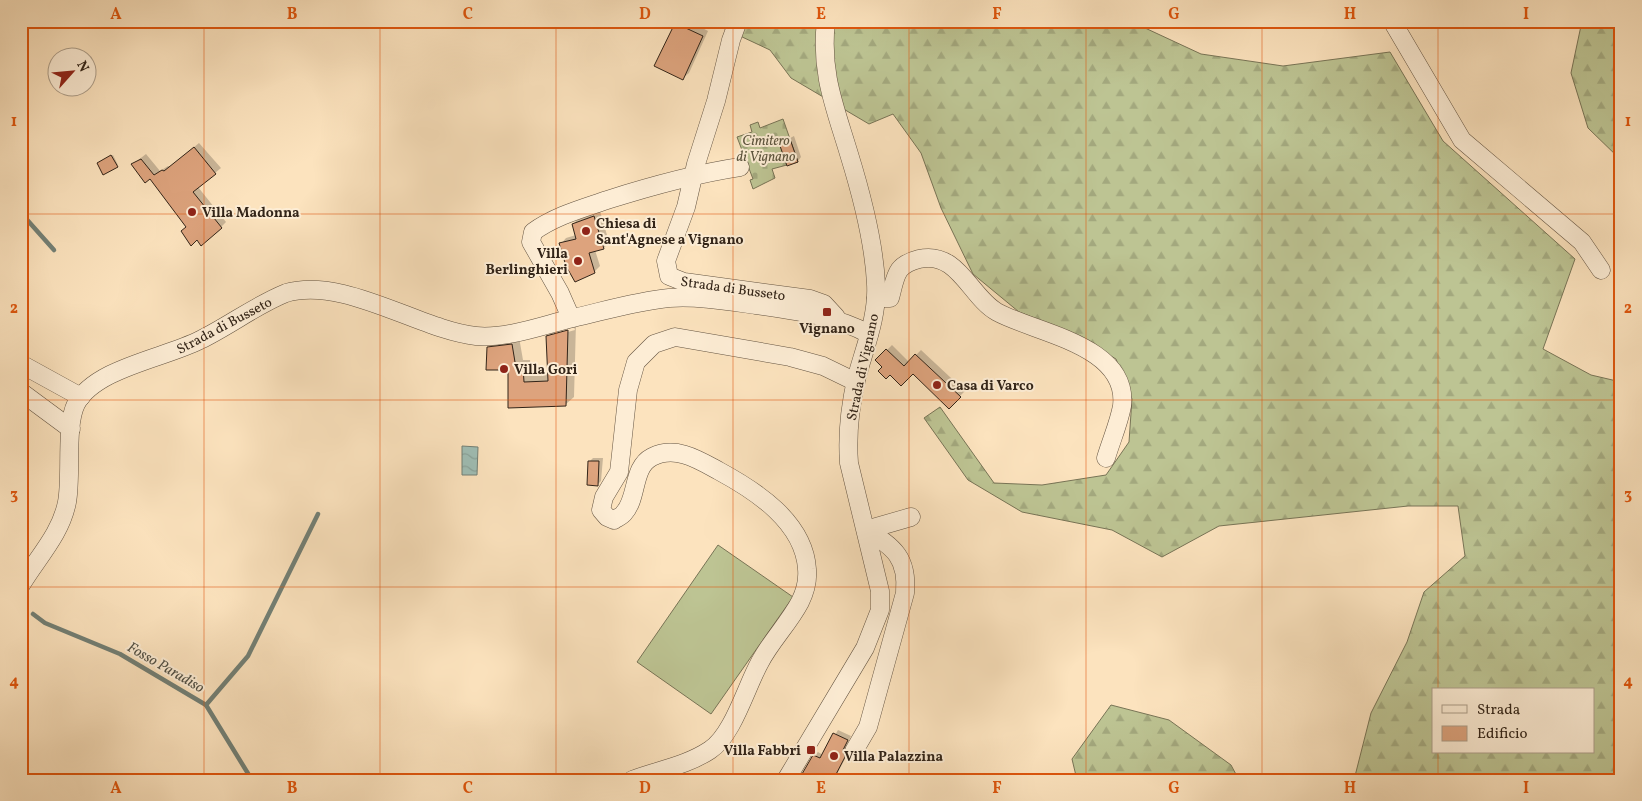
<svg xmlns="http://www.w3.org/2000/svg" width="1642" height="801" viewBox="0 0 1642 801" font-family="Vollkorn,serif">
  <defs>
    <pattern id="forest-firs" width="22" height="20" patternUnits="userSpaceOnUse" patternTransform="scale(1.25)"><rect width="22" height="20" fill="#bdc493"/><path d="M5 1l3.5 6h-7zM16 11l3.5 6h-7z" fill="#a3a87e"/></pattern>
    <pattern id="cemetery-stones" width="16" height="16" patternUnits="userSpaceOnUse" patternTransform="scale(1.25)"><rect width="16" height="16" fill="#bdc493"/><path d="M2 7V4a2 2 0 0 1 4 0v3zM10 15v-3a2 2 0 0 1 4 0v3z" fill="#a3a87e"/></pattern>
    <pattern id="water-waves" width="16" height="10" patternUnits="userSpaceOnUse" patternTransform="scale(1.25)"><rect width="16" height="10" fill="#9fbeb5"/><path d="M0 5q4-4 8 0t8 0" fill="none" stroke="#89a39b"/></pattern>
  </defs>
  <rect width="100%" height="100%" fill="#fce3be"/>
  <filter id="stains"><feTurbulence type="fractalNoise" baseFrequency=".004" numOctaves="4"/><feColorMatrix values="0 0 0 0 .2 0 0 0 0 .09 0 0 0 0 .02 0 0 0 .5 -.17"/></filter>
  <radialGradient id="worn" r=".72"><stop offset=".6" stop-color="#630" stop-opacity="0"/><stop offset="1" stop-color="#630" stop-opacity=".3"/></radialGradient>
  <g fill="url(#forest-firs)" stroke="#787456" fill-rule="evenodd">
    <path d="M708,21H1130L1201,54L1283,66L1390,52L1443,141L1575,259L1543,349L1591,375L1621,382V780H1354L1371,713L1407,642L1424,592L1465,556L1458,506H1408L1219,526L1162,557L1112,530L1022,512L968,480L924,418L940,407L994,483L1042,485L1106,475L1129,442L1132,399L1116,359L1070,332L1019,312L973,274L941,208L921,153L893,114L869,124L791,78L770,50ZM1433,690H1593V752H1433Z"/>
    <polygon points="1582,21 1621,21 1621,160 1588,128 1571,73"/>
    <polygon points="1111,705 1169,720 1231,765 1239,780 1077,780 1072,759"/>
  </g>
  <polygon fill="url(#cemetery-stones)" stroke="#787456" points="783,119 798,162 772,169 775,178 753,189 750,180 753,179 737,137 752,132 750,125 758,122 760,128"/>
  <polygon fill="#bdc493" stroke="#787456" points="718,545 793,597 711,714 637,662"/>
  <polygon fill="url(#water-waves)" stroke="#738076" points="462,446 478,447 477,475 462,475"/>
  <g fill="#0003" fill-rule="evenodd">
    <polygon points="678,21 689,21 708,31 689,73 683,78 676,23"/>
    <polygon points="794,136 801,157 798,161 781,143"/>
    <polygon points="199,143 221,168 198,187 226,222 221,227 188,227 151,178 133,164 146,154 160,171 168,166 170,167"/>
    <polygon points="113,155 118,165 117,166 100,162"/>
    <polygon points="600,211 609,242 604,248 595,250 600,266 594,272 561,244 566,238 576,235 573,224 579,218"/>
    <path d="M576,323L574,397L566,404L509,407V369L488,348L496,340L519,337L523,360H530L532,375L549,374L547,337L555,329ZM574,327L575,330L553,336V333Z"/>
    <polygon points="892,345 909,362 921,350 965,391 949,407 913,372 884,367 877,360"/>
    <polygon points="593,458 603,458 601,481 598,484 590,461"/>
    <polygon points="838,730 851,736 846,746 848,753 834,780 814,780 814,756 818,752 823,755"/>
  </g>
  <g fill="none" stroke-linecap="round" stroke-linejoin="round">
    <g stroke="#738076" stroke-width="4.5">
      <polyline points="1619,139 1621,141"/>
      <polyline points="21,213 54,250"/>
      <polyline points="33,614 45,623 120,654 206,705 252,780"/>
      <polyline points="206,705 248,656 318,514"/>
    </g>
  </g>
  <g fill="#dda37d" stroke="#322418">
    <polygon points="675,23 703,36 683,80 654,66"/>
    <polygon points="790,139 798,162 787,166 779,143"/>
    <polygon points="194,147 216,174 193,192 222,228 201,246 197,240 191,246 181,231 186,227 150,179 145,183 131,164 141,159 154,175 162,170 164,171"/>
    <polygon points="111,155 118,167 103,175 97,163"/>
    <polygon points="594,216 604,249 589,253 595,273 575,282 566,266 559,243 576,239 572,224"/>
    <polygon points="568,330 566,406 508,408 508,370 486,370 487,347 512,344 516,368 523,367 524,382 548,381 546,336"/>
    <polygon points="886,349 904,366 915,354 961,397 949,409 913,374 901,386 890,375 886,379 878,371 882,367 875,360"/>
    <polygon points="588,461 599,461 598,486 587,485"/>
    <polygon points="833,733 848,740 843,750 845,757 833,780 811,780 802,774 813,755 820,758"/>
  </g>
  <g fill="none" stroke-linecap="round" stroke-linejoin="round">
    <defs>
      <g id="minor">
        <polyline points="738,21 731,40 716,101 696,164 686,207 666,261 669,276 684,282 810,299 824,304 836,317"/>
        <polyline points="1392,21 1462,140 1582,242 1601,270"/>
        <path d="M876,298H890C896,276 895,265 919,259C958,250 970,297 997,312C1035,333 1129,345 1122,406C1119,423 1111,441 1106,458"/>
        <path d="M571,318L560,293L531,242L533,232C555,216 581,209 607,200C651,186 694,174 740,167"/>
        <polyline points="21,364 81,397"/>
        <polyline points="21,392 71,429"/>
        <polyline points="866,530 911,517"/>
        <path d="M21,585C37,558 61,534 67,502C72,476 65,426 76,404C95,368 165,358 200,340C229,326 256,305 286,293C344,276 420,330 476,336C507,339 543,325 573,318C604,311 637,301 669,298C698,296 727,301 756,305C796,311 833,315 869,334"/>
        <path d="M854,751L868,727L905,593C908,558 894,547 866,530"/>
        <path d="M632,780C658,770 686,766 710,750C733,735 746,687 760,662C771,641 789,623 800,602C805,592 808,580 807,569C804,522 756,491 719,471C699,460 676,445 652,457C632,467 638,498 624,513C622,516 617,518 614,520L607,517L601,510L604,497L619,472L628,390L636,362L654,344L675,337L790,357L823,366L856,382"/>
        <path d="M786,780L865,648L880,610V591L849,463C847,436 850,407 856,380C864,349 878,317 876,284C874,241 862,196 849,154C835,107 820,73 826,21"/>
      </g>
    </defs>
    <use href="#minor" stroke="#645442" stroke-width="19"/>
    <use href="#minor" stroke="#fdedd5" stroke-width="18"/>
  </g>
  <path fill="none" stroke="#df560d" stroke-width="1" stroke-opacity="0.55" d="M204,21V780M380,21V780M556,21V780M733,21V780M909,21V780M1086,21V780M1262,21V780M1438,21V690M21,214H1621M21,400H1621M21,587H1621M1438,752V780"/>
  <g fill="#8f2418" stroke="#fdedd5" stroke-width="2">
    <circle cx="192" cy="212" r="5"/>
    <circle cx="586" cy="231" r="5"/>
    <circle cx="578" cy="261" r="5"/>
    <rect x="822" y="307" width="10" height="10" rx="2.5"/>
    <circle cx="504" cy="369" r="5"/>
    <circle cx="937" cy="385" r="5"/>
    <rect x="806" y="745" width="10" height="10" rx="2.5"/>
    <circle cx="834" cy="756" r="5"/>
  </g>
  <g text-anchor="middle" stroke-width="4" stroke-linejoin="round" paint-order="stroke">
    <g font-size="14" font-style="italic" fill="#5c543d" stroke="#fdedd5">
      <text x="766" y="145">Cimitero<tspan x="766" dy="16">di Vignano</tspan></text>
    </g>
    <g font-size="14" font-weight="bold" fill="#322418" stroke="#fdedd5" text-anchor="start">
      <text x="202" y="217">Villa Madonna</text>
      <text x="596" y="228">Chiesa di<tspan x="596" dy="16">Sant'Agnese a Vignano</tspan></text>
      <text x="568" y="258" text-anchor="end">Villa<tspan x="568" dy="16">Berlinghieri</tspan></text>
      <text x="827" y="333" text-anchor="middle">Vignano</text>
      <text x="514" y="374">Villa Gori</text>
      <text x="947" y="390">Casa di Varco</text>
      <text x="801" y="755" text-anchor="end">Villa Fabbri</text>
      <text x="844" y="761">Villa Palazzina</text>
    </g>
    <g font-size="14" fill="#322418" stroke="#fdedd5">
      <text transform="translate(733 288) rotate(8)" y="5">Strada di Busseto</text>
      <text transform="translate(224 325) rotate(-28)" y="5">Strada di Busseto</text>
      <text transform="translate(862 367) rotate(-78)" y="5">Strada di Vignano</text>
    </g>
    <g font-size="15" font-style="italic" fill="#535247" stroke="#fdedd5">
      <text transform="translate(166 667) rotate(30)" y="5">Fosso Paradiso</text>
    </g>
  </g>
  <rect width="1642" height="801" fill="none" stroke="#fce3be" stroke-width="55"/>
  <rect x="1432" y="688" width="162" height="65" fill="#fdedd5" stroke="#ac9d89"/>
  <rect x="1442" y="705" width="25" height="8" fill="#fdedd5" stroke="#ac9d89"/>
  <text x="1477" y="714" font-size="15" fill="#322418">Strada</text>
  <rect x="1442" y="726" width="25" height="15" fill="#dda37d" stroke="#ac9d89"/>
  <text x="1477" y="738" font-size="15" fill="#322418">Edificio</text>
  <g transform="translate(72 72) rotate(63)"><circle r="24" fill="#fdedd5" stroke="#ac9d89"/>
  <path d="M0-4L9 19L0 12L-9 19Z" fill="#8f2418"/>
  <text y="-8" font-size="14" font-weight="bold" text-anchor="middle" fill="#322418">N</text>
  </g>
  <rect x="28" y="28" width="1586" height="746" fill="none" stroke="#df560d" stroke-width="2"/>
  <g font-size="16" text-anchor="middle" font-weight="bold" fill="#df560d">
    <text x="116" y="19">A</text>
    <text x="292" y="19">B</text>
    <text x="468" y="19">C</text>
    <text x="645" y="19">D</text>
    <text x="821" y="19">E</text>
    <text x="997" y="19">F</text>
    <text x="1174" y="19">G</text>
    <text x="1350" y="19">H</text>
    <text x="1526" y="19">I</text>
    <text x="14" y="126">1</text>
    <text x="1628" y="126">1</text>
    <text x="14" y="313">2</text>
    <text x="1628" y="313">2</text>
    <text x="14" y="499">3</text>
    <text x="1628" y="499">3</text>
    <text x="14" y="686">4</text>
    <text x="1628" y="686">4</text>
    <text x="116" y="793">A</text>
    <text x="292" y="793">B</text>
    <text x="468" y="793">C</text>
    <text x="645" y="793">D</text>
    <text x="821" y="793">E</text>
    <text x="997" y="793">F</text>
    <text x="1174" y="793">G</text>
    <text x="1350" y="793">H</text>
    <text x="1526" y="793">I</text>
  </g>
  <rect width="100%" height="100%" filter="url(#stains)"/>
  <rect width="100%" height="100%" fill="url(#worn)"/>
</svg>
